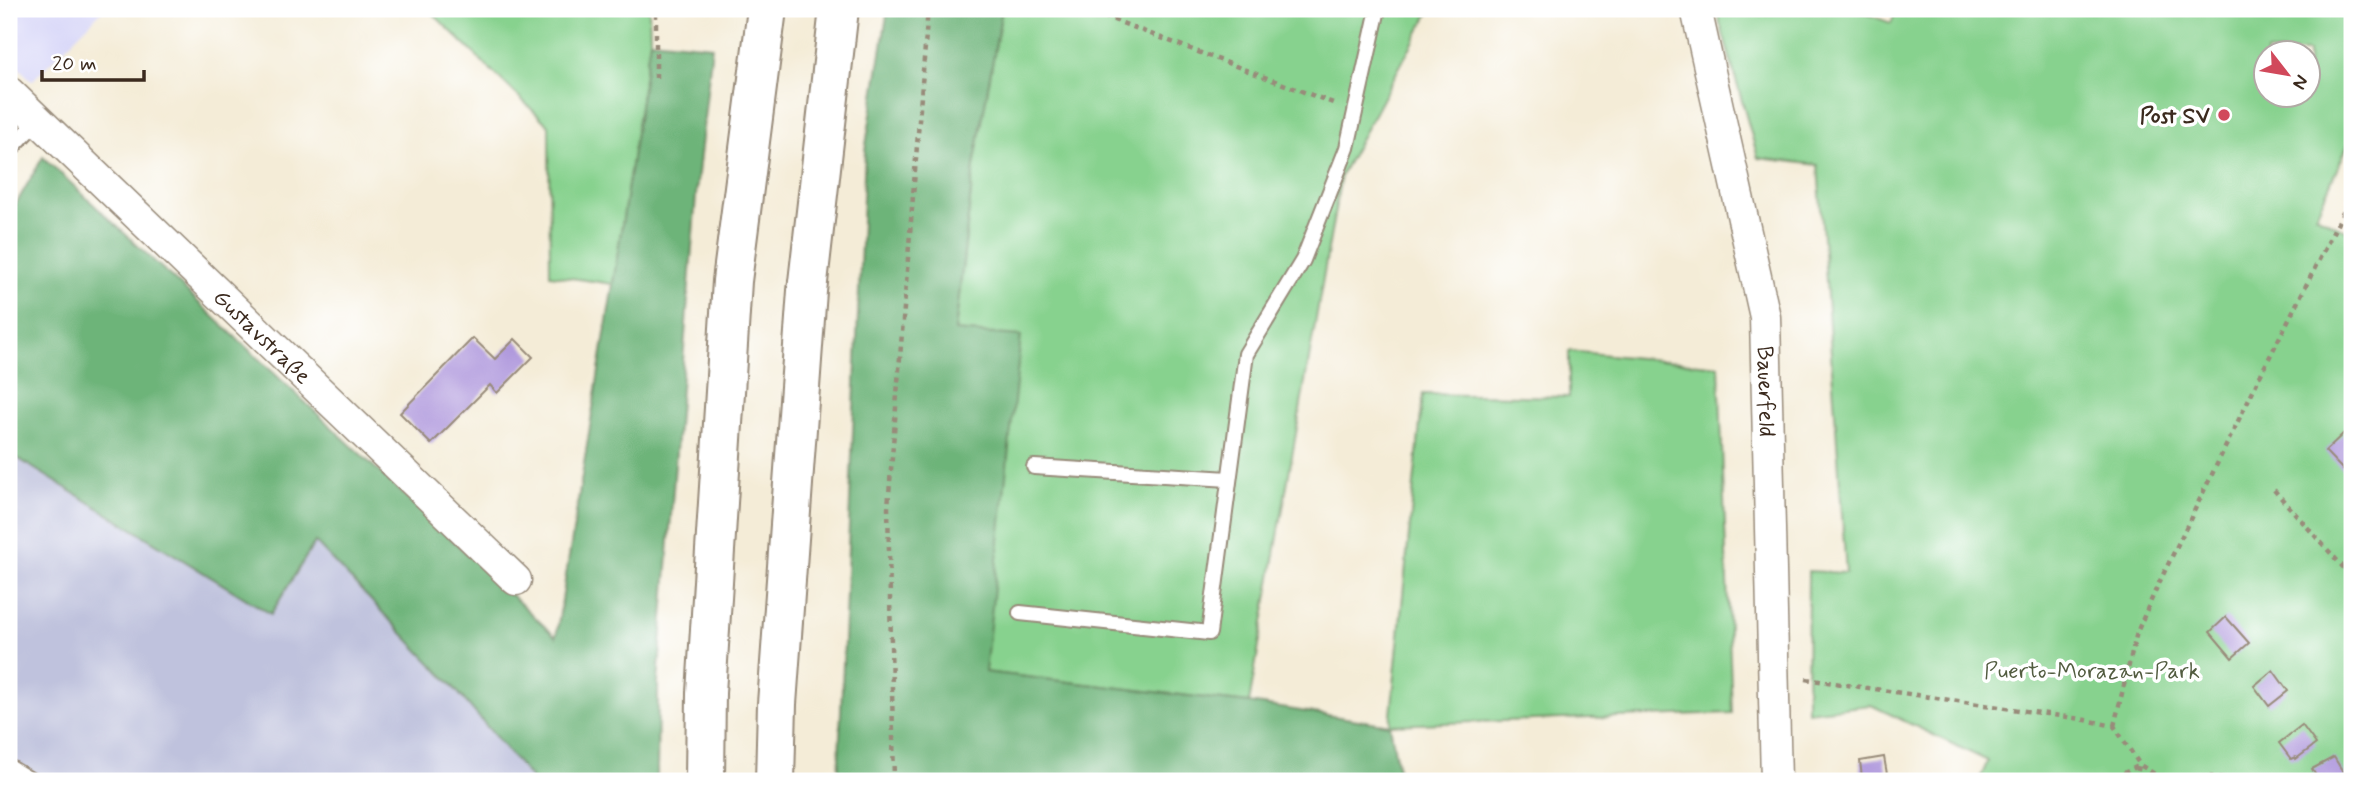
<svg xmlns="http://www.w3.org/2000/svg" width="2361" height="790" viewBox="0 0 2361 790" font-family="Mynerve,sans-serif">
  <rect width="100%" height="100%" fill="#fff"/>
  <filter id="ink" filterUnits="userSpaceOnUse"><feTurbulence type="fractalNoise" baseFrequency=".0143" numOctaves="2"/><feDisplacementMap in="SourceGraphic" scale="14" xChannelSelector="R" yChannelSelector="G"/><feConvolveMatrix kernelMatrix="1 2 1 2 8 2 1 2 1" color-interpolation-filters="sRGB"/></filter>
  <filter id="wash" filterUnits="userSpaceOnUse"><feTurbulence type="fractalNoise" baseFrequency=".00686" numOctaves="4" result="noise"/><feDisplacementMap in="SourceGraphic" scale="28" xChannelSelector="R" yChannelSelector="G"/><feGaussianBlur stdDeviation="1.57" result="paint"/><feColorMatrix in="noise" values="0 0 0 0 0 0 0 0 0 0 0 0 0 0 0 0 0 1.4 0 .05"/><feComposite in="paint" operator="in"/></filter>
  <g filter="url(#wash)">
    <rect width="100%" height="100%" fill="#f4ecd7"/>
    <polygon fill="#d8d7f8" points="9,9 104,9 32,81 9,58"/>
    <polygon fill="#bfc2dd" points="9,453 271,613 315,542 450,683 533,781 9,781"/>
    <g fill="#87d28e" stroke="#617e56" stroke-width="2" fill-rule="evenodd">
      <polygon points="428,9 649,9 650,40 613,284 550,275 549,126"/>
      <polygon points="1002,9 1431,9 1341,175 1249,703 984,672 1020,337 955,332 974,166"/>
      <path d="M1716,9H1853L1891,23L1897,9H2352V136L2316,215L2352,234V781H1979L1988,761L1871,705L1807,712L1808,571L1846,573L1818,165L1758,158ZM2266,52H2308V94H2266Z"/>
      <polygon points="1569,351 1719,366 1732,713 1390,725 1423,394 1569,397"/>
    </g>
    <g fill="#6db479" stroke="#546f4c" stroke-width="2">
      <polygon points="888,9 1002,9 974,166 955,331 1021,336 985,672 1249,703 1390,725 1400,781 838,781 865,151"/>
      <polygon points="650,40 712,46 697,183 658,682 657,781 533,781 450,683 315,542 271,614 9,453 9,216 43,157 556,637 613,284"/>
    </g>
    <g id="blocks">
      <g fill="#b09add">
        <polygon points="473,338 495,359 515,339 533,357 497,393 490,385 431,444 400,413"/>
        <polygon points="2345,432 2352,440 2352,466 2345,472 2325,451"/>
        <polygon points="2226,617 2249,643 2232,658 2210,632"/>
        <polygon points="2273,670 2288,691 2269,706 2254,686"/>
        <polygon points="2302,725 2316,744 2296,759 2295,757 2291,759 2279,743"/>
        <polygon points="1884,757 1887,774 1862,777 1860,761"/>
        <polygon points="2334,757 2346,777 2339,781 2319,781 2312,769"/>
      </g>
    </g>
  </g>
  <g filter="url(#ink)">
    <use href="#blocks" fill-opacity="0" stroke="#988b7a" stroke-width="2"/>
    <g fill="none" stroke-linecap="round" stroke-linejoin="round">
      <defs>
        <g id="service">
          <polyline points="9,151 38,120"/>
          <polyline points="1034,467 1229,479"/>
          <polyline points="1020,613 1209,633 1246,354 1303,260 1347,148 1378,9"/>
          <polyline points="9,767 32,781"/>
        </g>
        <g id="minor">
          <path id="s1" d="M1696,9L1765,317L1776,781"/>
          <path id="s2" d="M9,92L516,580"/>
        </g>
        <g id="motorway">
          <polyline points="705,781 706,693 732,281 767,9"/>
          <polyline points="775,781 777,704 807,291 839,9"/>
        </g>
      </defs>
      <use href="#service" stroke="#988b7a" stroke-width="18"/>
      <use href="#minor" stroke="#988b7a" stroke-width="33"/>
      <use href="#motorway" stroke="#988b7a" stroke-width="42"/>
      <g stroke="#988b7a" stroke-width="4.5" stroke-dasharray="5 5" stroke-linecap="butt">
        <polyline points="1085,9 1333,103"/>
        <polyline points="656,78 656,9"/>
        <polyline points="2274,490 2352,577"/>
        <polyline points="1806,679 2081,719 2114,726 2140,765 2158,776 2218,777 2237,781"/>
        <polyline points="2114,726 2137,632 2157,587 2263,370 2352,195"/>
        <polyline points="894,781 888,507 928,9"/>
        <polyline points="2118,781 2122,774 2140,765"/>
        <polyline points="2136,781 2139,765"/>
      </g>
      <use href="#service" stroke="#fff" stroke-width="14"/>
      <use href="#minor" stroke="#fff" stroke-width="30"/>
      <use href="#motorway" stroke="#fff" stroke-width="38"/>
    </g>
  </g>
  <circle fill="#d1495b" stroke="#fff" stroke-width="2.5" cx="2224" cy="115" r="7"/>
  <g text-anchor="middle" stroke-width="7" stroke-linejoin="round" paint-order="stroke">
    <g font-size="23" font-weight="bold" fill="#3b2a1e" stroke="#fff" text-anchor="end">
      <text x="2210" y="123">Post SV</text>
    </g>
    <g font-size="23" fill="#3b2a1e" stroke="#fff">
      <text dy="8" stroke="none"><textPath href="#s2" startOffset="352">Gustavstraße</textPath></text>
      <text dy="8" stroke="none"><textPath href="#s1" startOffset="390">Bauerfeld</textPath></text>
    </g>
    <g font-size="23" fill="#525c40" stroke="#fff">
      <text x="2092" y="678">Puerto-Morazan-Park</text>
    </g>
  </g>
  <rect width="2361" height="790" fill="none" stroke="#fff" stroke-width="35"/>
  <g transform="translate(2287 74) rotate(121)"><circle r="33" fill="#ffffff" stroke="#b1aaa5" stroke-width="2"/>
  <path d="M0-5L12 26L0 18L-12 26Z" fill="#d1495b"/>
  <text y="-10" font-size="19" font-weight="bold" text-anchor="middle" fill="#3b2a1e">N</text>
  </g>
  <path d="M42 70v10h102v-10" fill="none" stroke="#3b2a1e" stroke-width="3.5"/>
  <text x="52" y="70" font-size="21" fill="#3b2a1e" stroke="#ffffff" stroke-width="5" paint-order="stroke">20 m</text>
</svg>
